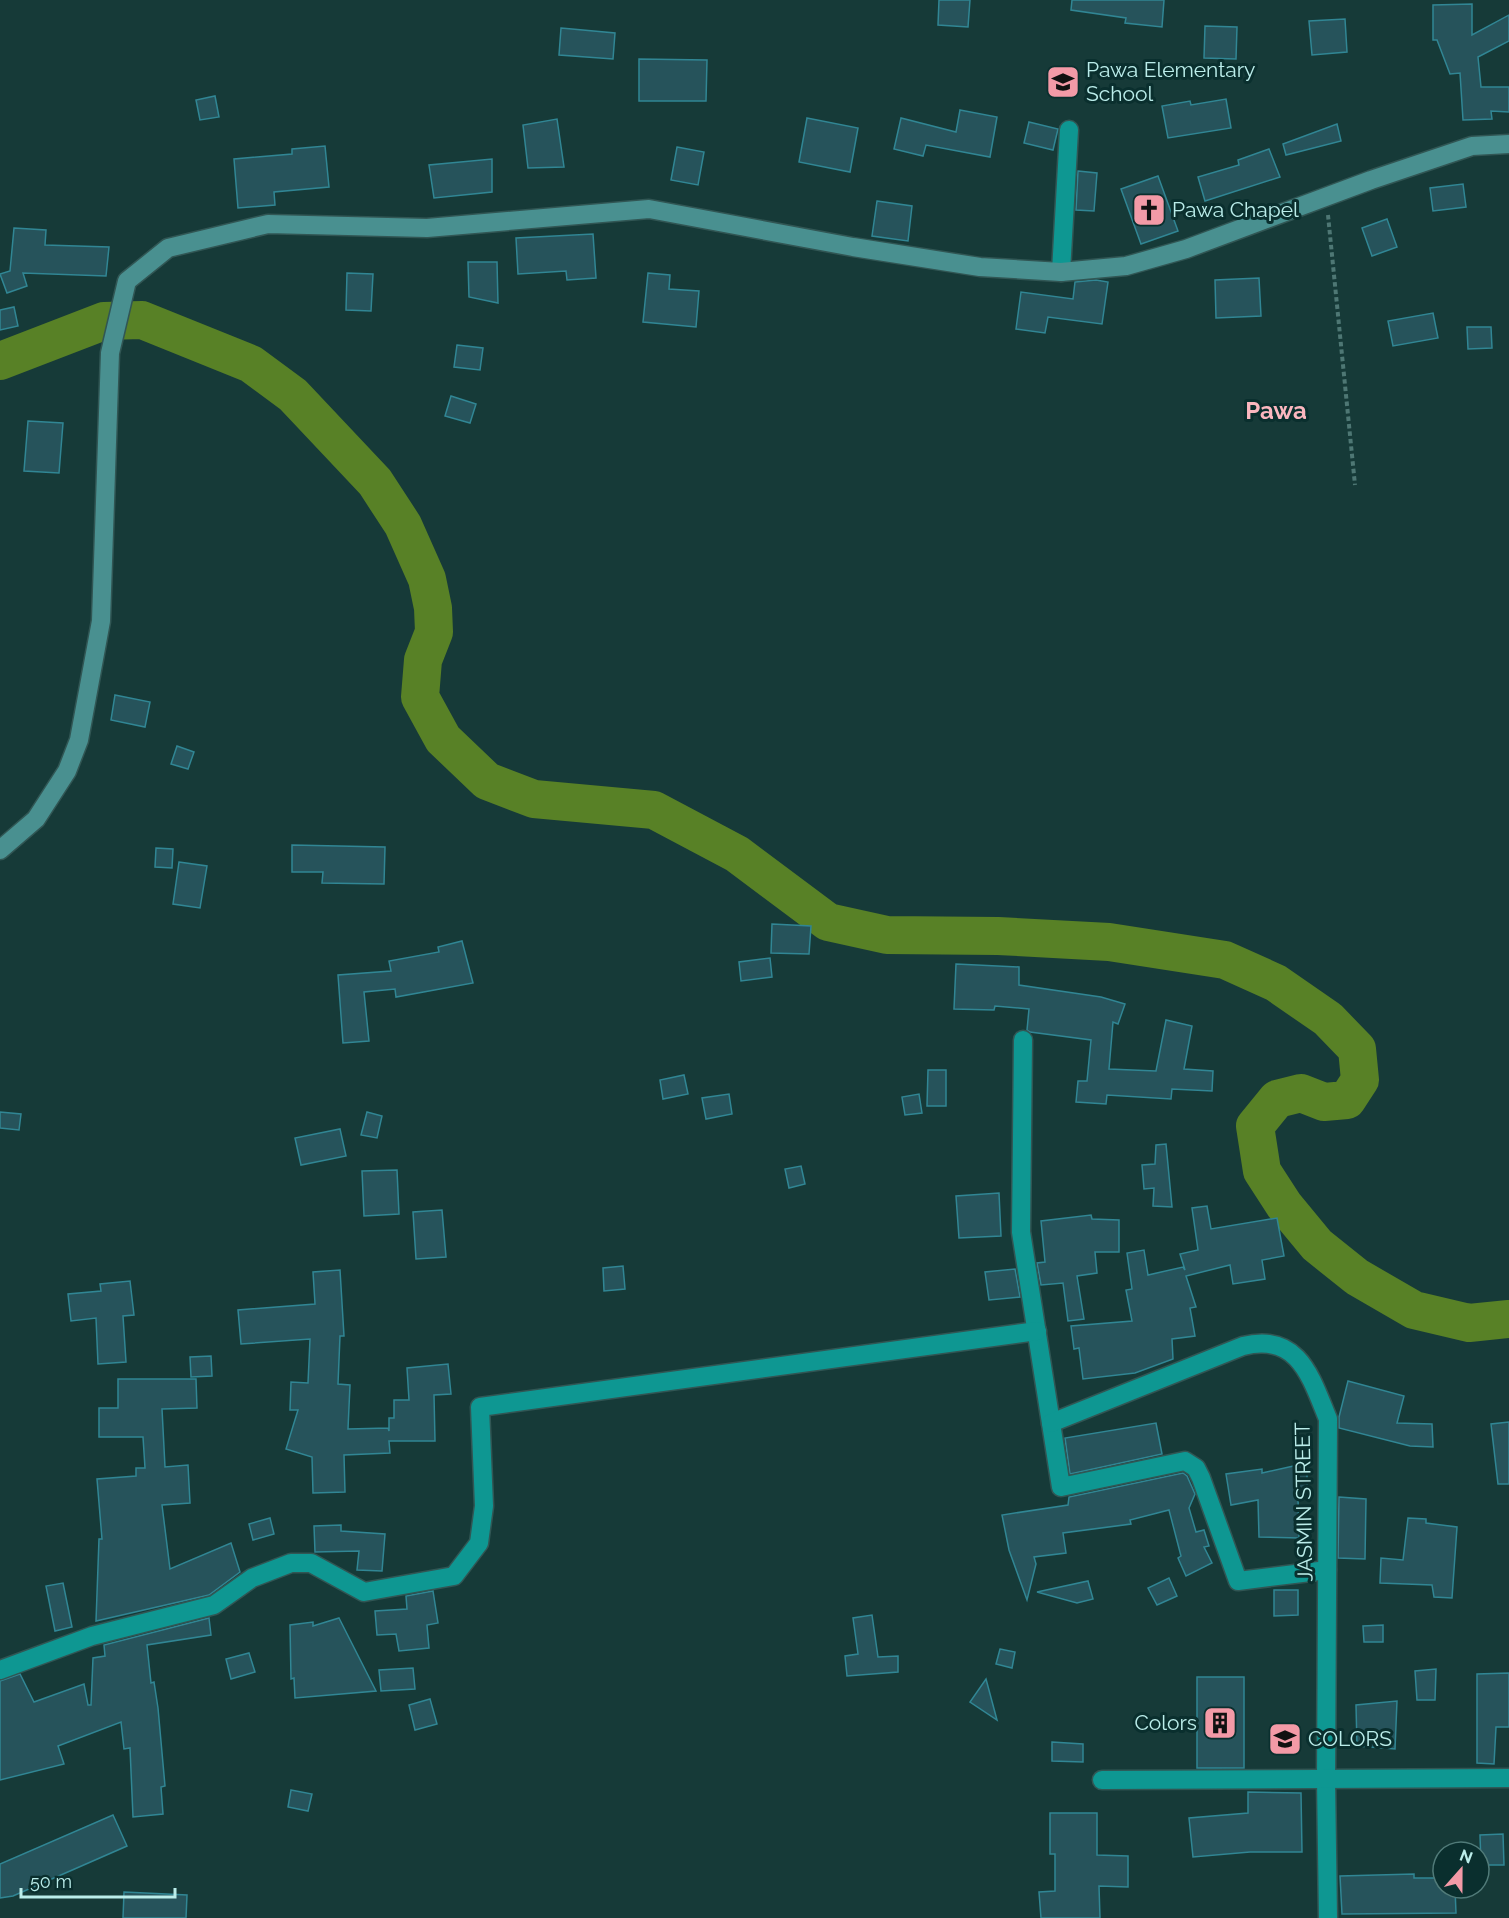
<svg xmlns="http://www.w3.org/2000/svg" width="1509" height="1918" viewBox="0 0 1509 1918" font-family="Raleway,sans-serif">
  <rect width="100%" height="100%" fill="#163a38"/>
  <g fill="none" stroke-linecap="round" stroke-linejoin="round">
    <polyline stroke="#588126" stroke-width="38" points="0,361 104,321 142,320 251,364 293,395 375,482 403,525 427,579 433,608 434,632 423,660 420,697 443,739 487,781 534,799 654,810 737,854 828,922 887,935 998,936 1109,942 1225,960 1276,983 1328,1019 1357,1049 1360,1080 1347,1100 1324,1102 1301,1093 1277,1099 1255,1126 1262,1171 1284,1205 1317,1245 1357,1277 1414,1310 1469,1323 1509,1319"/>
  </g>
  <g fill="#26535b" stroke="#318694" stroke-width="1.5">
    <polygon points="939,0 970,0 968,27 938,25"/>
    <polygon points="1072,0 1164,0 1162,27 1125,23 1126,18 1071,10"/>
    <polygon points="1472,4 1472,35 1509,15 1509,41 1478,57 1481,87 1509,87 1509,112 1491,111 1492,119 1463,120 1460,73 1450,74 1437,40 1433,40 1433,5"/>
    <polygon points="1345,19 1347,52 1312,55 1309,21"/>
    <polygon points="1205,26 1237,27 1236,59 1204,58"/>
    <polygon points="561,28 615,33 613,59 559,55"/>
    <polygon points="639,59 707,60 706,101 639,101"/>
    <polygon points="215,96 219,117 200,120 196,100"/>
    <polygon points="1226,99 1231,128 1168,138 1162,106 1190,101 1191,105"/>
    <polygon points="960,110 997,117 990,157 926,145 923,156 894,149 901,118 956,132"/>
    <polygon points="807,118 858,128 850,172 799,162"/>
    <polygon points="557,119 564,167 528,168 523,125"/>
    <polygon points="1029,122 1058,129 1053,150 1024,143"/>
    <polygon points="1337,124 1341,141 1286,155 1283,144"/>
    <polygon points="325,146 329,187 274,192 275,205 238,208 234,159 292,154 292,149"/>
    <polygon points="677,147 704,152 698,185 671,180"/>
    <polygon points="1269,149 1280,177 1205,201 1198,177 1239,165 1238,160"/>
    <polygon points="492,159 492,192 434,198 429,165"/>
    <polygon points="1078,171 1097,173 1094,211 1076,210"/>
    <polygon points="1158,176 1178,231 1141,244 1121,189"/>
    <polygon points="1463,184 1466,207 1433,211 1430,188"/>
    <polygon points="877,201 912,206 908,241 872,236"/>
    <polygon points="1387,219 1397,247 1372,256 1362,228"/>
    <polygon points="14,228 46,230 45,245 109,247 106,276 23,273 27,286 7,293 0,274 10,271"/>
    <polygon points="593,234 596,278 567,280 566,271 518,274 516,238"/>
    <polygon points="468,262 497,262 498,303 469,297"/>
    <polygon points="347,273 373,274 371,311 346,310"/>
    <polygon points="648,273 670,275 669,289 699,291 696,327 643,322"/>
    <polygon points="1259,278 1261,316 1216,318 1215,280"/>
    <polygon points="1096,280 1108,282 1102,324 1048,317 1045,333 1016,329 1021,292 1073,299 1075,282"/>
    <polygon points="14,307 18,326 0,330 0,310"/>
    <polygon points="1433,313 1438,338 1393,346 1388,321"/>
    <polygon points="1467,327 1491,327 1492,348 1468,349"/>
    <polygon points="457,345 483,348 480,370 454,367"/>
    <polygon points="451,396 476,404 470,423 445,416"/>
    <polygon points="28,421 63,423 59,473 24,471"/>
    <polygon points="115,695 150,702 145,727 111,720"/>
    <polygon points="177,746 194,752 188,769 171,764"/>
    <polygon points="292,845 385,847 384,884 322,883 323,872 292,872"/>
    <polygon points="156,848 173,849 172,868 155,867"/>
    <polygon points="179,862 207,866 200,908 173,904"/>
    <polygon points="772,924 811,926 809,954 771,953"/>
    <polygon points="462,941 473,983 396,997 395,989 364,992 369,1041 343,1043 338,975 391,971 389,961 439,952 438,947"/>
    <polygon points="770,958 772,977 741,981 739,962"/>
    <polygon points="956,964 1019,967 1019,985 1101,997 1125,1004 1118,1024 1113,1022 1109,1069 1156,1071 1166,1020 1192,1026 1184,1069 1213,1071 1212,1091 1172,1089 1171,1099 1107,1095 1106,1104 1076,1102 1078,1081 1087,1081 1091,1040 1030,1032 1027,1030 1029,1009 995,1006 994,1010 954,1009"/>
    <polygon points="928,1070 946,1070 946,1106 927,1106"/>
    <polygon points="684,1075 688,1094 663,1099 660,1080"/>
    <polygon points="729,1094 732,1114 706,1119 702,1098"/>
    <polygon points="919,1094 922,1113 905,1115 902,1097"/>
    <polygon points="0,1112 21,1114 19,1130 0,1128"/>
    <polygon points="367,1112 382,1116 377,1138 361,1135"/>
    <polygon points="340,1129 346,1156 301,1165 295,1138"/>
    <polygon points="1166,1144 1172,1207 1153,1206 1154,1188 1144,1189 1142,1165 1155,1164 1156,1145"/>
    <polygon points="801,1166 805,1184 789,1188 785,1169"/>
    <polygon points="397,1170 399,1214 364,1216 362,1171"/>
    <polygon points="999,1193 1001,1236 959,1238 956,1196"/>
    <polygon points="1207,1206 1211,1229 1277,1218 1284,1256 1262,1260 1265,1279 1233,1284 1230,1265 1186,1276 1196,1307 1190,1308 1195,1336 1172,1339 1173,1359 1135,1373 1083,1379 1079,1348 1074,1349 1071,1326 1132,1321 1126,1290 1132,1289 1127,1253 1144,1250 1148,1275 1183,1267 1185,1270 1180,1254 1198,1250 1192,1208"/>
    <polygon points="442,1210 446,1257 416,1259 413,1212"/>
    <polygon points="1091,1215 1092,1219 1119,1220 1119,1252 1095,1252 1097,1273 1077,1276 1084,1319 1068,1321 1063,1283 1041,1285 1037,1263 1045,1262 1041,1221"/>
    <polygon points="623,1266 625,1289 604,1291 603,1268"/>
    <polygon points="1015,1269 1020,1297 989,1300 985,1272"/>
    <polygon points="340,1270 344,1336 340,1336 338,1384 350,1385 348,1429 388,1428 389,1431 389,1418 394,1418 394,1400 409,1400 407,1368 448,1364 451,1394 434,1395 435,1441 389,1441 390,1453 344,1455 345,1492 313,1493 312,1457 286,1449 298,1410 290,1410 291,1382 308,1383 310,1339 241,1344 238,1310 315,1304 313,1272"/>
    <polygon points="130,1281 134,1315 123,1316 126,1362 98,1364 96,1318 71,1321 68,1294 101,1291 100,1284"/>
    <polygon points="211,1356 212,1376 191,1377 190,1357"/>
    <polygon points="118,1379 196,1379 197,1408 162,1409 165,1467 188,1465 190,1503 162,1505 170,1569 231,1543 240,1572 209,1595 96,1621 99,1539 102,1539 97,1479 136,1476 136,1468 145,1468 143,1437 99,1437 99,1408 118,1408"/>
    <polygon points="1348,1381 1404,1396 1397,1423 1432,1424 1433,1447 1410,1446 1339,1428 1339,1417"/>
    <polygon points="1509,1422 1509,1484 1498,1484 1491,1424"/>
    <polygon points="1156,1423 1162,1454 1070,1474 1065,1438"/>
    <polygon points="1307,1463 1307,1497 1298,1498 1299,1538 1259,1537 1258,1500 1231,1505 1226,1474 1262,1469 1262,1473"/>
    <polygon points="1183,1473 1187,1476 1195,1494 1189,1508 1196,1532 1204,1530 1209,1546 1204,1547 1212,1563 1186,1576 1178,1558 1181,1556 1169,1510 1130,1520 1131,1524 1063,1533 1066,1553 1034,1557 1036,1564 1027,1600 1009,1550 1002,1515 1068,1505 1069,1497"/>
    <polygon points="1339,1497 1366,1499 1365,1559 1338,1558"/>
    <polygon points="270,1518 274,1534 253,1540 249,1524"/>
    <polygon points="1408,1518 1426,1519 1426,1523 1457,1527 1452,1598 1434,1597 1432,1585 1380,1583 1381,1558 1403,1560"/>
    <polygon points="341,1525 341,1531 385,1534 382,1571 357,1570 359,1551 315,1552 314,1526"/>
    <polygon points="1169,1578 1177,1596 1157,1605 1148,1588"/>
    <polygon points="1088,1581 1093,1599 1077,1603 1037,1592"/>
    <polygon points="63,1583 72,1627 55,1631 46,1586"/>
    <polygon points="1274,1590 1298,1590 1298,1615 1274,1616"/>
    <polygon points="433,1591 438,1623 427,1625 429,1648 399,1651 396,1634 377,1635 375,1611 407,1609 406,1596"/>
    <polygon points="872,1615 878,1657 898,1656 898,1672 847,1676 845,1656 858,1654 853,1618"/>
    <polygon points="209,1618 211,1635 147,1645 151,1683 154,1682 158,1708 165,1786 161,1787 163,1814 133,1817 130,1748 124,1749 121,1722 58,1746 64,1764 0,1780 0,1681 20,1674 34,1702 84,1684 88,1705 91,1705 93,1658 105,1656 104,1645"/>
    <polygon points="339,1618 376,1691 295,1698 294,1678 291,1679 290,1625 313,1622 313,1626"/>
    <polygon points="1383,1625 1383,1642 1364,1642 1363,1626"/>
    <polygon points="1000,1649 1015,1652 1012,1668 996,1664"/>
    <polygon points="249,1653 255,1672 231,1679 226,1659"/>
    <polygon points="413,1668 415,1689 381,1691 379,1670"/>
    <polygon points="1436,1669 1435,1700 1417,1700 1415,1671"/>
    <polygon points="1509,1673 1509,1727 1496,1727 1494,1764 1477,1763 1477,1674"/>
    <rect x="1197" y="1677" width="47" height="91"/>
    <polygon points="986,1679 997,1720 970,1702"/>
    <polygon points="430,1699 437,1724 415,1730 409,1705"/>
    <polygon points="1397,1701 1395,1749 1357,1746 1356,1705"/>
    <polygon points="1052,1742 1083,1744 1083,1762 1052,1761"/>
    <polygon points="291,1790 312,1794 308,1811 288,1807"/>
    <polygon points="1248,1792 1301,1793 1302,1852 1250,1852 1193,1857 1189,1818 1248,1813"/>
    <polygon points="1050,1813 1097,1813 1097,1855 1128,1856 1128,1887 1099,1886 1100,1918 1041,1918 1039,1892 1055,1891 1055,1854 1050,1854"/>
    <polygon points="113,1815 127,1846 13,1896 0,1898 0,1864"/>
    <polygon points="1503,1834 1504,1865 1481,1865 1480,1835"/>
    <polygon points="1414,1874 1414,1878 1443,1878 1443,1888 1455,1888 1456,1913 1342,1914 1340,1876"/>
    <polygon points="124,1892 187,1895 186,1918 123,1918"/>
  </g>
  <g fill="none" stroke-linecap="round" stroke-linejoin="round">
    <defs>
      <g id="street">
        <polyline points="1061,272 1069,130"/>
        <polyline points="1023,1040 1021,1232 1061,1487 1185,1461 1196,1468 1201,1478 1238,1581 1327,1570"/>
        <path d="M1051,1423L1243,1346C1299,1332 1311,1378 1328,1419L1326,1780L1328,1918"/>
        <polyline points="0,1670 92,1636 214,1605 252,1578 291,1563 311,1563 364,1592 454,1576 479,1543 484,1506 480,1407 1037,1331"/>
        <polyline points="1102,1780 1509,1778"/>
      </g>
      <polyline id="secondary" points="0,850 36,819 67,771 79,740 101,621 110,353 127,281 168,248 268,224 427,228 649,209 853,247 980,267 1061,272 1126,266 1186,249 1371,180 1472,146 1509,144"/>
    </defs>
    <use href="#street" stroke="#315654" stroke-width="21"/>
    <use href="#secondary" stroke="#315654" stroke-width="21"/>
    <polyline stroke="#4e7774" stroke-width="4" stroke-dasharray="4.5 3" stroke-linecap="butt" points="1328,215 1355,485"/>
    <use href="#street" stroke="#0e9792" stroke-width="18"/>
    <use href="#secondary" stroke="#499090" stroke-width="18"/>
  </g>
  <defs>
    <symbol id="school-square" viewBox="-11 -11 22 22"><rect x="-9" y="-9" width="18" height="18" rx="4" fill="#f39aa7" stroke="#0a2f2e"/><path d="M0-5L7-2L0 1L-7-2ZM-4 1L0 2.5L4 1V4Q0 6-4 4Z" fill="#111"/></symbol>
    <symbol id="church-square" viewBox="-11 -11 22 22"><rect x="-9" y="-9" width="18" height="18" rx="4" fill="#f39aa7" stroke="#0a2f2e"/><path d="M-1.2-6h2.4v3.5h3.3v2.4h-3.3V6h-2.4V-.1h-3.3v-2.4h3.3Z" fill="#111"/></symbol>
    <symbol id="building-square" viewBox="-11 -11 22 22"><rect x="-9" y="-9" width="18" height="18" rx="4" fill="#f39aa7" stroke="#0a2f2e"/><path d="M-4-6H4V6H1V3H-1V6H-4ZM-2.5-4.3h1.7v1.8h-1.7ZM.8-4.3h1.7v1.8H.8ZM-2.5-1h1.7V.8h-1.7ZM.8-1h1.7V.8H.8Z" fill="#111"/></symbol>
  </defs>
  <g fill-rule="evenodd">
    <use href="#school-square" x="1044" y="63" width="38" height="38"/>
    <use href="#church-square" x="1130" y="191" width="38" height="38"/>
    <use href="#building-square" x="1201" y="1704" width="38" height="38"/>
    <use href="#school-square" x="1266" y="1720" width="38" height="38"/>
  </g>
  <g text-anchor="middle" stroke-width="6" stroke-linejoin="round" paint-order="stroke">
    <g font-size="21" fill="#bbedea" stroke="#0a2f2e" text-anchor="start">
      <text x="1086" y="77">Pawa Elementary<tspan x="1086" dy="24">School</tspan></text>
      <text x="1172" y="217">Pawa Chapel</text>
      <text x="1197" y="1730" text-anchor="end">Colors</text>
      <text x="1308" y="1746">COLORS</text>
    </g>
    <g font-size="21" fill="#bbedea" stroke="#0a2f2e">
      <text transform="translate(1304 1502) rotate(-91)" y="7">JASMIN STREET</text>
    </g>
    <g font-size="24" font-weight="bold" fill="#fbb7bf" stroke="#0a2f2e">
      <text x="1276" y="419">Pawa</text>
    </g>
  </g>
  <g transform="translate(1461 1870) rotate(21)"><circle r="28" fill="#0a2f2e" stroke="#517b79" stroke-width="1.5"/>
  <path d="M0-4.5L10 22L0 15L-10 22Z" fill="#f39aa7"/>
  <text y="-9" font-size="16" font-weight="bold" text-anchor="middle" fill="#bbedea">N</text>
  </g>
  <path d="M21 1888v9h154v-9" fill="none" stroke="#bbedea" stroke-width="3"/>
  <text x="30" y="1888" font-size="18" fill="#bbedea" stroke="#0a2f2e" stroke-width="4.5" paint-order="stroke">50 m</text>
</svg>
